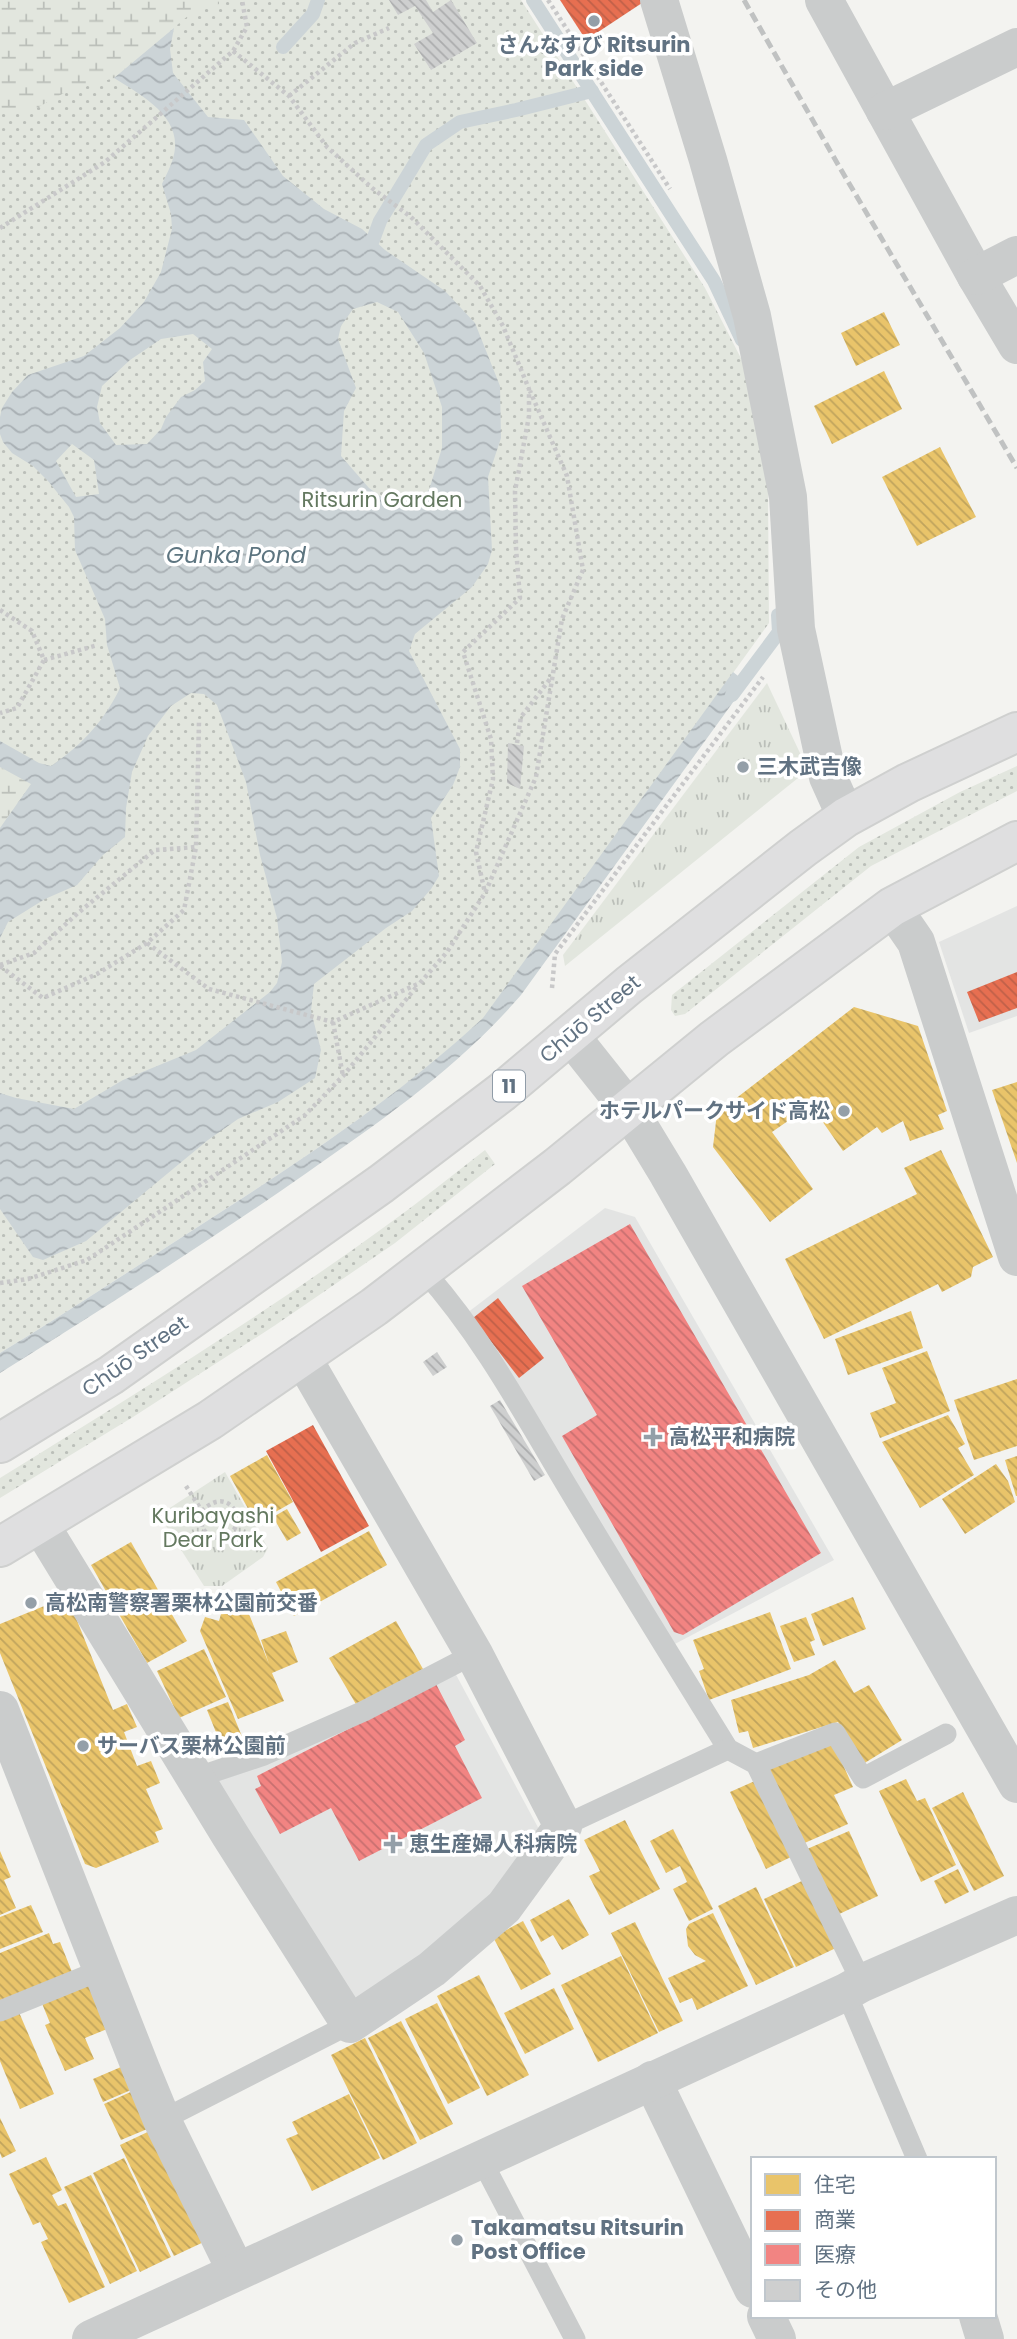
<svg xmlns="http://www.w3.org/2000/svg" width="1017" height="2339" viewBox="0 0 1017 2339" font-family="Poppins,'Noto Sans JP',sans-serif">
  <defs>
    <pattern id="grass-dots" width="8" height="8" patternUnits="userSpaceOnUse" patternTransform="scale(1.75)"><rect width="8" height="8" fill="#e2e6de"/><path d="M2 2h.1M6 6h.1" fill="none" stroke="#bbbfb9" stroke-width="1.8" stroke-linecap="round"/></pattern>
    <pattern id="wetland-marsh" width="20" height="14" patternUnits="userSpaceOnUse" patternTransform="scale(1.75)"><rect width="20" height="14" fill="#e2e6de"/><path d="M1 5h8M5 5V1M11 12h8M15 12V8" fill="none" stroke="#bbbfb9"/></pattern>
    <pattern id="park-tufts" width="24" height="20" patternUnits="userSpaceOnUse" patternTransform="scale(1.75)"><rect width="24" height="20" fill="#e2e6de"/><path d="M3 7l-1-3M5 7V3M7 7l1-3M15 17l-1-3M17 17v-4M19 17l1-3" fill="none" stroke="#bbbfb9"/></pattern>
    <pattern id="water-waves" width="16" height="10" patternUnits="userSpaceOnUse" patternTransform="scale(1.75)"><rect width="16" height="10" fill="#ccd4d7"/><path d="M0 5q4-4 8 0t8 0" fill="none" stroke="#a9b0b4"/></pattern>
    <pattern id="homes-back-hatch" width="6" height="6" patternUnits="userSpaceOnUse" patternTransform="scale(1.75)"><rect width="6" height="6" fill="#e9c46a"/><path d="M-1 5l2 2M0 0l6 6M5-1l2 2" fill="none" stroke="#c0a45d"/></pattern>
    <pattern id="shops-back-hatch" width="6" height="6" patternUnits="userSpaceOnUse" patternTransform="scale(1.75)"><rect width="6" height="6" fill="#e76f51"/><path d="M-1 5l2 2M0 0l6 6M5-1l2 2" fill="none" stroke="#bf6049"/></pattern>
    <pattern id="health-back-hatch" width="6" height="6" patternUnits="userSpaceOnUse" patternTransform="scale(1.75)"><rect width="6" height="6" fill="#f28482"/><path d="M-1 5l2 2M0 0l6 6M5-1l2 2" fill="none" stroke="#c77070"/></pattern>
    <pattern id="building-back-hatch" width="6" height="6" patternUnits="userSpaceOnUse" patternTransform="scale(1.75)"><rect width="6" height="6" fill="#cecfcf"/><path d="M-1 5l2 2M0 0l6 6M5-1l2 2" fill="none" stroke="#abacad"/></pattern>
  </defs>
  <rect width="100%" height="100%" fill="#f3f3f0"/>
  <g fill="#e3e4e3">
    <polygon points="1017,906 1017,1016 969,1033 939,942"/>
    <polygon points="605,1208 635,1217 834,1560 673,1645 467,1313"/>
    <polygon points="454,1671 541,1833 491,1904 354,2007 214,1780"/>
  </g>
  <g fill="url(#grass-dots)">
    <path d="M0,0H521L705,288L747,370L768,489L769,623L484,1018C400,1095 305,1158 210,1219C140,1264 71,1310 0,1353Z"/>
    <polygon points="1017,766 1017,791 871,866 685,1014 675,1016 671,1010 672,995 859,847 960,792"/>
    <path d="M485,1150L495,1164L395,1243L274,1326L133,1417L0,1498V1478C129,1398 260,1317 383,1228C418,1203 451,1176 485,1150Z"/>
  </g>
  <g fill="url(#wetland-marsh)">
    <polygon points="0,0 219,0 219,4 189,15 114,78 64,93 33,110 0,114"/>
    <polygon points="0,767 31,784 0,828"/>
  </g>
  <g fill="url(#park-tufts)">
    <polygon points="767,683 808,770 565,966 563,955"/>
    <polygon points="225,1472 268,1548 263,1557 222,1586 204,1586 159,1515"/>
  </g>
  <g fill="url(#water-waves)" fill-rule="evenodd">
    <path d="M174,28L170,49L173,73L208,117L244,120L283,176L324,209L362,229L385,250L445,291L475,323L500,386L501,438L488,477L492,550L488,564L472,587L415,634L409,651L460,749V767L453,785L431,818L439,876L431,889L412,911L386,928L314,984L311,1011L321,1050L315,1078L278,1102L238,1119L208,1140L86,1241L43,1260L33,1257L0,1209V1093L16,1098L74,1109L123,1080L196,1050L270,992L277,983L282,962L277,918L260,855L246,782L217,705L204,694L191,693L171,706L148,736L132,772L126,808L125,837L103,855L77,885L45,899L8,922L0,938V828L31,784L0,767V741L39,763L51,766C80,747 105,720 120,688L107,645L105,619L75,550L74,517L69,507L48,481L33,466L12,453L3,442L0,434V417L2,408L12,392L28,375L84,356L120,328L144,302L161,272L172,229L171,214L162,184C167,173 174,161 175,148C178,114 138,93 114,78ZM377,302L398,312L424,353L442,407V448L429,490L410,504H391L369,488L341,456L344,411L356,388L338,339L341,326L353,309ZM193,334L212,349L203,362L205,381L195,390L181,397L166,417L161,429L147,444L116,445L100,423L97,407L102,386L130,360L161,339ZM72,444L94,460L99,494L76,497L56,461Z"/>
    <path d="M733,672L747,683L521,995C460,1066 384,1119 308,1172C208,1242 104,1308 0,1373V1353C71,1310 140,1264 210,1219C305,1158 400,1095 483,1018Z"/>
  </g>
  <g fill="url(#homes-back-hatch)">
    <polygon points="884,312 900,345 856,366 841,333"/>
    <polygon points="884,371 902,409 832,444 814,406"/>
    <polygon points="940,447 976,517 917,546 882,477"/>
    <polygon points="854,1007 918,1026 947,1111 938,1115 944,1129 910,1141 903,1121 882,1133 877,1127 843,1151 811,1105 772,1132 813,1189 770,1222 713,1147 717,1113"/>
    <polygon points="1017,1082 1017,1163 992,1090"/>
    <polygon points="941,1150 993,1257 973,1267 971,1277 942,1292 938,1284 824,1339 785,1259 917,1194 904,1168"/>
    <polygon points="911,1311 923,1348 848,1375 835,1339"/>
    <polygon points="927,1351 950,1411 880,1438 870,1413 896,1403 882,1368"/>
    <polygon points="1017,1379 1017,1446 974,1460 954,1400"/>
    <polygon points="948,1415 965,1444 958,1448 974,1475 920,1508 882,1442"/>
    <polygon points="267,1455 293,1502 256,1523 230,1476"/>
    <polygon points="1017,1456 1017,1496 1016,1496 1005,1460"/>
    <polygon points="996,1464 1008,1481 1015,1502 965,1534 942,1499"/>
    <polygon points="287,1509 301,1533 287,1541 273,1517"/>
    <polygon points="369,1531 387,1565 294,1616 276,1582"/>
    <polygon points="131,1542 187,1641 147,1663 91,1565"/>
    <polygon points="853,1597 866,1629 823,1646 811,1614"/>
    <polygon points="243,1599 269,1664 261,1640 286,1631 298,1662 272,1673 284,1701 238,1719 200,1631 205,1617 219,1621 223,1607"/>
    <polygon points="59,1600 63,1611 72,1608 113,1710 127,1704 137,1727 124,1732 137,1766 151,1761 160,1783 146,1789 163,1829 155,1832 159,1842 96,1868 85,1864 0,1653 0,1624"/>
    <polygon points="770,1612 791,1669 709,1700 699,1671 704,1669 693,1640"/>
    <polygon points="806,1617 815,1640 810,1642 815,1655 794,1662 780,1626"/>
    <polygon points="396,1621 423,1669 357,1706 329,1658"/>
    <polygon points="204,1649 226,1697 179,1718 157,1671"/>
    <polygon points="835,1660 854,1693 869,1685 902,1740 863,1764 838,1722 753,1748 748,1731 739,1733 731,1700 809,1675"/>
    <polygon points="228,1702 247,1749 226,1757 207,1710"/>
    <polygon points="832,1740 853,1787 834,1795 848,1824 800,1845 766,1769"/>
    <polygon points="906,1779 917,1801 925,1798 956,1865 921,1882 879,1791"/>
    <polygon points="757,1780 793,1856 766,1869 730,1792"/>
    <polygon points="963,1792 1004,1876 974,1891 932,1808"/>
    <polygon points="625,1820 660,1889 609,1915 589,1876 600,1871 584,1840"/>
    <polygon points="673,1829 713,1909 689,1921 673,1889 687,1882 680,1866 666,1873 650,1841"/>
    <polygon points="849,1831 878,1896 837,1915 807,1849"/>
    <polygon points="0,1851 11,1877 4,1880 16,1908 0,1915"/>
    <polygon points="958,1869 969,1892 945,1904 934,1881"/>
    <polygon points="806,1879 838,1947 796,1967 764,1899"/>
    <polygon points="756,1887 794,1967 756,1985 718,1906"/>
    <polygon points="569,1899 589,1935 562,1950 553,1935 541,1942 530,1920"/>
    <polygon points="31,1905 43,1932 0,1949 0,1917"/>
    <polygon points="713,1913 748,1986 697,2010 692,1998 680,2003 668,1978 706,1961 695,1955 688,1946 686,1929 689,1924"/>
    <polygon points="523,1921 551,1974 521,1990 493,1937"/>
    <polygon points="635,1922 683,2021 659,2032 611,1933"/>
    <polygon points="49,1933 53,1944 60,1942 72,1972 0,2001 0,1953"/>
    <polygon points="621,1956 658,2033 598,2062 561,1985"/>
    <polygon points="479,1975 529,2075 487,2096 437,1996"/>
    <polygon points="91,1979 112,2027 85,2038 94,2059 65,2071 45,2025 50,2023 41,2001"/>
    <polygon points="554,1988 574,2029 525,2054 504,2013"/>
    <polygon points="437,2003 480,2088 448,2104 405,2019"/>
    <polygon points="18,2010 54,2094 20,2109 0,2061 0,2017"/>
    <polygon points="401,2021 453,2124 420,2140 368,2038"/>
    <polygon points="365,2038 417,2143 383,2160 331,2055"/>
    <polygon points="128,2064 138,2087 103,2102 93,2079"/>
    <polygon points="135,2090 152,2127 121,2140 104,2104"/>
    <polygon points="349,2094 380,2158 312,2191 286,2139 298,2134 292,2122"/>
    <polygon points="0,2118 16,2151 2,2158 0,2153"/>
    <polygon points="154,2129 208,2240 174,2256 120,2145"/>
    <polygon points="46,2157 62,2190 52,2195 58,2206 66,2203 105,2287 69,2303 41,2242 48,2239 40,2222 33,2225 9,2174"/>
    <polygon points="124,2158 171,2257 140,2272 93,2173"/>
    <polygon points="91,2175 137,2271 110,2284 64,2187"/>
  </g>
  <g fill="url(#shops-back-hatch)">
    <polygon points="560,0 640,0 642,3 586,40"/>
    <polygon points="1017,972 1017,1008 979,1022 967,992"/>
    <polygon points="498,1298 544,1358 519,1378 473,1318"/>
    <polygon points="313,1425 369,1526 321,1552 266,1451"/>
  </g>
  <g fill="url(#health-back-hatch)">
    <polygon points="630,1224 821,1553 683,1635 674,1632 562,1436 597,1415 522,1286"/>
    <polygon points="436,1684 465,1740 455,1746 482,1798 359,1861 331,1808 280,1834 255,1789 261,1786 257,1776"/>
  </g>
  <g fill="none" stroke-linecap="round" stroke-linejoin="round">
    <g stroke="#ccd4d7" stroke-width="14">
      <polyline points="533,0 714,281 742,340"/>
      <polyline points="283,47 313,14 318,0"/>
      <polyline points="373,240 380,221 426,145 460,122 516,110 592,91"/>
      <polyline points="732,695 779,632 778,615"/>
    </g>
  </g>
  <g fill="url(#building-back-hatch)">
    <polygon points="389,0 426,0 433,12 451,0 477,43 431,70 414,44 433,33 415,6 398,15"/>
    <polygon points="508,743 524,746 520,789 507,783"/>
    <polygon points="437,1352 447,1367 433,1376 423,1362"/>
    <polygon points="500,1400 545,1475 534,1481 490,1406"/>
  </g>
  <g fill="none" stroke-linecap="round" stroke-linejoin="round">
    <defs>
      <g id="trunk">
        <polyline points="0,1443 111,1375 381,1184 502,1092 629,985 803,848 846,817 908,783 1017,732"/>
        <polyline points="0,1547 210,1420 374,1307 557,1167 714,1039 892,907 1017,841"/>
      </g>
    </defs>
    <use href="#trunk" stroke="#cfd0cf" stroke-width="42"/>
    <g stroke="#c8c8c9" stroke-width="4.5" stroke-dasharray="3.5 3.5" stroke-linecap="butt">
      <polyline points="548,0 670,189"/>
      <polyline points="233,51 289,96 327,147 372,188 411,217 480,286 503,326 529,389 529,416 515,491 516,548 520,598 463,652 491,739 493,779 476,852 485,893"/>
      <polyline points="289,96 355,43 389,28"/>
      <polyline points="0,228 105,162 233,51 247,27 242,0"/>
      <polyline points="0,610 32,631 44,660 17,708 0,713"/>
      <polyline points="44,660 98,645"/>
      <polyline points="517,743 521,717 550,679"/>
      <polyline points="147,943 209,989 333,1022 420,983 447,952 485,893 536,777 562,619 583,570 567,476 530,391"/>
      <polyline points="0,965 34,953 78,913 155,850 196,847"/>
      <polyline points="0,966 43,998 97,974 147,943 184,910 196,847 199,721"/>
      <polyline points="552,988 555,954 763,677"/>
      <polyline points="333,1022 343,1076"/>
      <polyline points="0,1283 28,1279 87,1260 304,1116 343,1076 418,985"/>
      <path d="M186,1486L202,1511V1528C208,1535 213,1539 222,1537C253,1530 231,1481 202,1511"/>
    </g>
    <g stroke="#cacccc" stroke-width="21">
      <path d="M424,1271C483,1337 525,1416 570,1491C622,1578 675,1663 728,1749L756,1764L862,1983"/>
      <polyline points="756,1764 835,1733 863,1778 946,1734"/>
      <polyline points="195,1778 264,1755 364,1711 474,1654"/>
      <polyline points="563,1826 728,1749"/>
      <polyline points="846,1992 917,2159"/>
      <polyline points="0,2011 101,1970"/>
      <polyline points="162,2120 350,2024"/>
      <polyline points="481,2159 575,2339"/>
    </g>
    <g stroke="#cacccc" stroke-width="38">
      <polyline points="659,0 708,160 752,316 788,497 796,629 828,777 846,817"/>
      <polyline points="824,0 976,276 1017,345"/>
      <polyline points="885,111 1017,47"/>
      <polyline points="976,276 1017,255"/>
      <polyline points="892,907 916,942 1017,1257"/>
      <polyline points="40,1524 230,1835 350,2024 432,1969 504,1907 563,1826 474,1654 301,1355"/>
      <polyline points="0,1710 141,2069 162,2120 236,2271"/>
      <polyline points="652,2080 753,2289"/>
      <polyline points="766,2316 777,2339"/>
      <polyline points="978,2316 985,2339"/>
    </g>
    <g stroke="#cacccc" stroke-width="38">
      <polyline points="570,1035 628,1108 668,1174 1017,1784"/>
      <polyline points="91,2339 846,1992 862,1983 1017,1915"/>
    </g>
    <use href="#trunk" stroke="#dfdfe0" stroke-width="38"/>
    <polyline stroke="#c0c2c2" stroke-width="5" stroke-dasharray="10 5" stroke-linecap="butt" points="744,0 840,168 1017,468"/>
  </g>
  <g fill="#949fa8" stroke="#fff" stroke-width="2.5">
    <circle cx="594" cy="21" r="7"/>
    <circle cx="743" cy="767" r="7"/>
    <circle cx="844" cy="1111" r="7"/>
    <path d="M649.5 1426.5h7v7h7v7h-7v7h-7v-7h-7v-7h7z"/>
    <circle cx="31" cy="1603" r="7"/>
    <circle cx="83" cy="1746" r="7"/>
    <path d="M389.5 1833.5h7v7h7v7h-7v7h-7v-7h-7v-7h7z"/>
    <circle cx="457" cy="2240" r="7"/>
  </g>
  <g text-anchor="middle" stroke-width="7" stroke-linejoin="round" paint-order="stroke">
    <rect fill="#fff" stroke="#909ca8" stroke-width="2" x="493" y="1070.5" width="32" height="31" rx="5"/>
    <g font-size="19" font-weight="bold" fill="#617282">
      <text x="509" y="1093">11</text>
    </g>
    <g font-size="21" font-weight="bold" fill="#617282" stroke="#fff" text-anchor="start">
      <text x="594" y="52" text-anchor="middle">さんなすび Ritsurin<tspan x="594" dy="24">Park side</tspan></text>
      <text x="757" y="774">三木武吉像</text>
      <text x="830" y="1118" text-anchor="end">ホテルパークサイド高松</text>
      <text x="669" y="1444">高松平和病院</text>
      <text x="45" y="1610">高松南警察署栗林公園前交番</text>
      <text x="97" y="1753">サーバス栗林公園前</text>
      <text x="409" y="1851">恵生産婦人科病院</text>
      <text x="471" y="2235">Takamatsu Ritsurin<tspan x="471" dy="24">Post Office</tspan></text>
    </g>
    <g font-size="21" fill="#647960" stroke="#fff">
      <text x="382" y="507">Ritsurin Garden</text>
      <text x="213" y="1523">Kuribayashi<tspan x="213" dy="24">Dear Park</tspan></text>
    </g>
    <g font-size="21" fill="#617282" stroke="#fff">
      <text transform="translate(590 1019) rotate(-40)" y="7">Chūō Street</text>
      <text transform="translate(135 1356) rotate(-35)" y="7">Chūō Street</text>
    </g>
    <g font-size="23" font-style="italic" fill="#5d7580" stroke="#fff">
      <text x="236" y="563">Gunka Pond</text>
    </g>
  </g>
  <rect x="751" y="2157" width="245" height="161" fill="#ffffff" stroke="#c0c7cd" stroke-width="2"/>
  <rect x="765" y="2174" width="35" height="21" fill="#e9c46a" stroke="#c0c7cd" stroke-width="2"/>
  <text x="814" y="2192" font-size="21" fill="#617282">住宅</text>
  <rect x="765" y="2210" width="35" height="21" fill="#e76f51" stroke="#c0c7cd" stroke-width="2"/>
  <text x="814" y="2227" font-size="21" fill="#617282">商業</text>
  <rect x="765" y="2244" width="35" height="21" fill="#f28482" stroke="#c0c7cd" stroke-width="2"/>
  <text x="814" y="2262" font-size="21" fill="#617282">医療</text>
  <rect x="765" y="2280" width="35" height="21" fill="#cecfcf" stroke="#c0c7cd" stroke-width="2"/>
  <text x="814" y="2297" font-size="21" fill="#617282">その他</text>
</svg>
